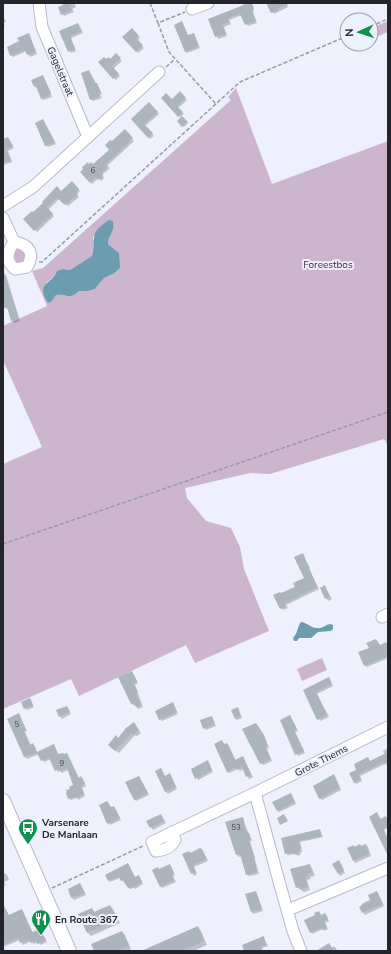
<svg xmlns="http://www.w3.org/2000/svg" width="391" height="954" viewBox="0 0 391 954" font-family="'Nunito Sans',sans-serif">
  <rect width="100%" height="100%" fill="#eef0fd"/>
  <g fill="#ccb6cd" fill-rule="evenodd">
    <polygon points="388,21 388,32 371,39 371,28"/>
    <path d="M236,88L272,184L388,141V446L384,439L270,474L250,473L185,488L187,498L206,521L231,528L240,547L244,569L269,631L195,663L186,645L79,696L71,679L3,709V464L42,447L3,360V326L47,306L32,271L43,268L231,100L228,97ZM112,221C115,234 108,235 108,244L119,253L113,274L104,278L95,289L88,291H79C69,301 66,293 56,295L52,301L43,292L47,282L63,269L70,270L92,256L94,242L93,237Z"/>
    <polygon points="17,248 24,249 27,262 14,264 11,252"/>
    <polygon points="322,658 327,670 302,681 297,669"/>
  </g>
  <g fill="#6c9cb0">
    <path d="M109,220L113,221C115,233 108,235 108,244L119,253L120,268L113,274L104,278L95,289L88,291H79C69,301 67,293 56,295L52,301L48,303C34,283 54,283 57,271L63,269L70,270L92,256C97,235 88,234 109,220Z"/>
    <path d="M301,622C307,622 310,628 317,628C322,629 325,625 330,624L333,625V629L331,631L318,632L311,638H299L297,641H294L293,638C298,633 297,627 301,622Z"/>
  </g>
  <g fill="#0003">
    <polygon points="64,3 74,3 76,7 72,9 74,12 64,16 59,7 65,5"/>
    <polygon points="249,3 251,3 254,11 253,12 257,23 248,26 242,15 229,20 231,24 224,27 227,36 218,39 209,19"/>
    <polygon points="268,3 286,3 288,7 274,14"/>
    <polygon points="3,15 6,22 3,23 5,26 3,27"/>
    <polygon points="78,24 83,33 71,38 76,51 71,53 60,32"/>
    <polygon points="132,29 140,38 137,41 144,48 138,53 124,37"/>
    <polygon points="193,34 200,48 187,53 185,51 188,36"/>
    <polygon points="29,35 37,54 30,57 27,51 13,57 11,55 20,42"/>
    <polygon points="116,55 122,61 113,69 120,76 116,80 99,62 110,60"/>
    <polygon points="89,71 102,94 100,95 102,98 93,101 91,99"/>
    <polygon points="43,76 52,97 43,100 37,88 35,87"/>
    <polygon points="180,93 187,100 178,108 184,114 181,116 188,123 184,127 178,121 181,118 163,98 172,101"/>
    <polygon points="149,103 159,114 145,126 154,136 150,139 132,119"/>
    <polygon points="43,120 56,144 48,147 46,145"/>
    <polygon points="124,131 134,141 107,166 110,168 102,175 104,178 101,181 99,178 92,184 81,172 93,166 111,150 112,142"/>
    <polygon points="8,138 14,148 8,151 12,162 3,165 3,140"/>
    <polygon points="72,182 80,191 77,194 79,197 68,206 59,199 48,210 54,216 37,232 25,219 61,193"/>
    <polygon points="3,274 6,275 20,321 14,323 12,321 8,309 7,309 5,308 3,302"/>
    <polygon points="302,554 310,568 309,569 319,589 286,605 288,608 283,610 281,608 281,594 296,587 305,579"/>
    <polygon points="325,587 332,599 328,601 321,588"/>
    <polygon points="376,640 380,646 386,643 388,645 388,658 367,667 365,665 370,648"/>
    <polygon points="133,674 138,683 135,685 143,707 138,709 135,705 133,705 132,704"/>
    <polygon points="330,681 333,686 317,694 329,717 320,721 305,691"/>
    <polygon points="30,699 34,707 27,710 25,708"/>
    <polygon points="173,704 178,714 162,721 160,719"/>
    <polygon points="68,709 71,714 62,719 57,711"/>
    <polygon points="237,709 242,718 237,720 235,718"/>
    <polygon points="19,715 27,731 25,732 31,746 33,745 35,746 37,753 54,746 59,755 79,779 81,778 83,779 86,786 82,788 85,796 78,800 77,798 71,800 69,798 74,786 68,770 62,773 60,771 58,772 51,759 44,762 39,754 27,759 25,757 9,719"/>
    <polygon points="290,716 298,731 295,732 305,753 298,756 281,721"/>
    <polygon points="211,717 216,726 206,730 204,728"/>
    <polygon points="256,724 269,748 267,749 272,761 263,765 261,763"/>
    <polygon points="137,727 141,733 137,736 135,735 119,753 112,748 118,739"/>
    <polygon points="222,741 225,745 227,744 229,746 236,761 243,757 253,777 249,779 244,769 240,771 238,769 229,773 227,772"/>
    <polygon points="388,748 388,764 386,765 385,764 360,776 362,781 356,784 350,774 385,755 383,751"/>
    <polygon points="209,764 213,772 198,780 192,769"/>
    <polygon points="161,769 165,776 171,776 177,789 168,794 166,792 157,772"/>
    <polygon points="139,777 149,795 136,801 134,799"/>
    <polygon points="335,777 341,790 322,800 320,798"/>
    <polygon points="292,796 296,804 279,812 277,811"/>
    <polygon points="100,806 111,808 114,807 121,820 110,825"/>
    <polygon points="377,814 381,819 386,817 388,821 388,828 384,830 388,839 388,849"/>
    <polygon points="161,815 166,823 153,830 148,821"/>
    <polygon points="242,818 252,841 250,841 259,874 249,876 247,874 242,856 239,857 237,855"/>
    <polygon points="319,830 323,837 300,842 302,851 299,856 295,854 288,855 286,853 282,839"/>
    <polygon points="366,845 368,847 371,856 355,863 348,848 354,846 355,848"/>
    <polygon points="202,850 208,861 194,867 197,874 194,876 183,855"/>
    <polygon points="341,863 345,873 340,876 334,864"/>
    <polygon points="309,865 312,868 315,876 310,877 311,879 307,880 310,890 304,892 297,887"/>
    <polygon points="170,866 175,875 173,876 176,882 162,888 161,886"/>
    <polygon points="3,873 5,873 7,875 9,880 4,882 6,885 3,886"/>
    <polygon points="106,875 140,878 143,884 135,889 134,888 130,889 120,878 110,882"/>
    <polygon points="80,884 86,895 74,900 72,898"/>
    <polygon points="255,892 257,894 263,911 253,914 252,912"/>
    <polygon points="377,892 384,906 365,915 360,907 372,900"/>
    <polygon points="110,906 113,909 120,923 91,936 88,933 79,915 92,909 95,912"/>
    <polygon points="22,910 33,933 40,930 47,942 40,945 38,942 34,944 31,941 23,945 20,940 3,947 5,951 3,951 3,915 9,916"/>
    <polygon points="319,912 322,916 325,914 327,916 329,921 325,923 328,929 324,931 323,929 312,934 311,932"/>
    <polygon points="198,927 201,931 207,945 193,951 143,951"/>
    <polygon points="122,932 125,935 131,949 127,951 95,951"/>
    <polygon points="263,937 268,946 262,948 263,951 245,951"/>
    <polygon points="331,946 332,948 334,946 338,951 320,951"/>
  </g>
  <g fill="#acb5be">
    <polygon points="62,3 69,3 72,10 61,15 58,7 63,5"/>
    <polygon points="243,3 252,3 254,9 252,10 256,21 245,25 240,14 228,18 229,22 222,25 226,34 215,37 208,19 244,5"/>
    <polygon points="266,3 291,3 277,9 278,11 271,13"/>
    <polygon points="182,21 188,35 194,33 199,46 185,52 174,25"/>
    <polygon points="78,23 82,31 70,36 75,49 68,52 59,31"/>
    <polygon points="132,28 139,36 136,38 143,45 136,52 122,37"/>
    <polygon points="29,33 36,52 27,55 25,50 10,56 7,47 19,41 17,38"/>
    <polygon points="116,53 121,58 112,66 119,74 113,79 98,62 104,57 106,59 109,57 110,59"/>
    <polygon points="89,70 95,83 97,83 101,92 99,93 100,96 90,100 81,73"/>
    <polygon points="43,75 51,93 50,95 41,99 36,86 34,87 31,80"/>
    <polygon points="180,91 186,98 177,106 183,112 178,117 161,98 166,93 172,99"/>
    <polygon points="149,102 158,112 144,124 153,133 148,138 131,119"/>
    <polygon points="182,116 188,122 182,127 177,121"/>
    <polygon points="43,119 55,142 45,146 35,123"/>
    <polygon points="125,129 133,138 106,164 108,166 101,173 103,175 99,180 96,177 90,183 80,172 83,169 82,167 88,162 89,164 91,162 93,164 109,150 105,145 110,140 112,141"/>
    <polygon points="8,137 13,146 6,149 11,160 3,163 3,139"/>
    <polygon points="72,181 79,189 76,192 78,194 65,205 57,198 47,207 53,214 34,231 23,219 32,211 33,212 43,203 42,202 57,186 61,191"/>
    <polygon points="3,272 4,272 19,319 11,321 7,307 3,308"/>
    <polygon points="303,553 317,587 285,603 286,606 280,609 273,595 280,592 281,593 295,587 293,583 304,578 294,557"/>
    <polygon points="325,585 330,597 325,599 320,588"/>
    <polygon points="376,639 380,645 386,642 388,647 388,656 364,666 358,652 369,648 366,643"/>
    <polygon points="132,671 137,681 133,683 138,692 136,693 141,705 136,707 133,703 131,704 118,677"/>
    <polygon points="329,677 332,684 316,692 327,715 317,720 303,690"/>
    <polygon points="30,698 33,705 24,709 21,702"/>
    <polygon points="173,702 177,712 159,720 155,711"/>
    <polygon points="67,706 70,712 59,717 56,710"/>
    <polygon points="238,707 241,716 235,719 231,710"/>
    <polygon points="19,713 26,730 24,731 30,745 33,743 37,752 54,744 58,754 63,753 64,754 67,753 79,778 81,776 85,784 81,786 84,794 76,798 75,797 68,799 66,793 67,792 66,790 70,789 69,787 73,785 67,768 59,771 59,769 55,771 49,758 41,761 37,753 24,757 7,719"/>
    <polygon points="290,715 297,729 294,730 304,751 295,755 280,720"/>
    <polygon points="212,716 215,724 203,729 200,720"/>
    <polygon points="134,722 139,730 134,734 132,733 115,751 108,745 116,735 118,738 126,728"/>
    <polygon points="256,723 264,735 268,746 265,747 271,759 260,764 242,729"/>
    <polygon points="222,740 224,744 227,743 235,760 243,756 251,775 246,777 242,767 237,770 236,767 227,772 214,744"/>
    <polygon points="388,752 388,761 383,764 382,763 359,774 361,779 354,783 349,773 356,770 354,764 368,757 370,761"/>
    <polygon points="208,760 212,770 195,779 191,769"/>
    <polygon points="161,768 165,776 170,773 176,787 165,792 155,771"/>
    <polygon points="334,774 340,788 319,799 313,786"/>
    <polygon points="139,776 148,793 134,800 125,782"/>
    <polygon points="291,793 295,802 277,811 272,802"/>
    <polygon points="107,801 111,807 114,806 120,818 107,824 99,805"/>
    <polygon points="377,812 380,819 386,816 388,822 388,826 383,828 388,840 388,856 369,817"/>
    <polygon points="161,814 164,821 150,828 146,821"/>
    <polygon points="284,814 288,821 280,825 277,818"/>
    <polygon points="243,817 247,833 249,833 251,839 249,840 255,858 254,858 257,872 246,875 240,854 236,855 225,822"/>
    <polygon points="320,829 322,836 299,841 301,849 300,849 297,855 292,853 285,854 281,838"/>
    <polygon points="360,844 361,846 366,844 369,854 353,861 347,848 354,845 354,847"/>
    <polygon points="200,848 202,849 207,859 193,865 196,872 191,874 182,854 189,851 190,853"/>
    <polygon points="339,860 344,871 338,874 332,864"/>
    <polygon points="128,863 135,877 139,875 142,882 138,884 138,885 128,888 123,880 121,881 119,877 108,881 105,875"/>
    <polygon points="170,864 174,873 172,874 174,880 160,887 152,870 158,867 159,869"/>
    <polygon points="310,864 312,873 307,874 308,876 305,877 308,887 300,889 299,887 296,888 290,869"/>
    <polygon points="80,883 85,893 71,898 68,889"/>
    <polygon points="256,891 262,909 251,912 245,894"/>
    <polygon points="377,891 383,904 362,913 359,907 362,905 362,904 370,900 368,895"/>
    <polygon points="3,904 9,915 22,909 32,932 40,929 46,940 37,944 36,941 31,943 29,940 20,943 18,938 3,945"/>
    <polygon points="110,905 117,920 87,933 78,914 92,908 94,912"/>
    <polygon points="319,911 321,915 325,913 328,919 324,921 327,927 322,930 321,928 310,933 304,920 315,915 314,913"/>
    <polygon points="198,926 204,941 182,951 141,951"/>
    <polygon points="122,931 129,946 117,951 94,951 91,944"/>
    <polygon points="264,936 266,945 261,946 262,949 256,951 244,951 242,945"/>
    <polygon points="329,943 334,951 316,951"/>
  </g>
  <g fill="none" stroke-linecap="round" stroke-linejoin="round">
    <defs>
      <g id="minor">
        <polyline points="39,3 42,27 88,137"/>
        <polyline points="192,9 208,3"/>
        <polyline points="3,206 33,187 159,72"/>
        <polyline points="3,218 14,242"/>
        <path d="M14,242C29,244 35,253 27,267L15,269C5,261 7,252 14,242Z"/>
        <polyline points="382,617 388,614"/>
        <polyline points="255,793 280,885 293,931 301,951"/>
        <path d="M172,832L175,840C171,847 166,850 156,851L152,842L255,793L388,727"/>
        <polyline points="288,910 388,868"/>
      </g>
      <polyline id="major" points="3,801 69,951"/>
    </defs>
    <use href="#minor" stroke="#b8bbc7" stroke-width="13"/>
    <use href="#major" stroke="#b8bbc7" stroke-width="16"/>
    <g stroke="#989aa3" stroke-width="1.5" stroke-dasharray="4 2" stroke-linecap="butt">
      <polyline points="150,3 158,23 185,12"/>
      <polyline points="158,23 169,52 216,104"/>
      <polyline points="371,26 388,19"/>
      <polyline points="166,67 175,59"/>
      <polyline points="39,262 42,262 240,82 347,36"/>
      <polyline points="3,544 388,412"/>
      <polyline points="52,888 143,846"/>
    </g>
    <use href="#minor" stroke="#fff" stroke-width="11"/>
    <use href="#major" stroke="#fff" stroke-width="14"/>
  </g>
  <defs>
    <symbol id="bus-pin" viewBox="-11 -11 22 30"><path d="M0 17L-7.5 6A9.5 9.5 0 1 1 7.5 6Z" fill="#0d9250" stroke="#eef0fd"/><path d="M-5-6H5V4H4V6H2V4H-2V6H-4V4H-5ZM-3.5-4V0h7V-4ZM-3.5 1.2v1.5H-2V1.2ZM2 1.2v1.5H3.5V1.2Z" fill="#fff"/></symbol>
    <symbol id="restaurant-pin" viewBox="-11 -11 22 30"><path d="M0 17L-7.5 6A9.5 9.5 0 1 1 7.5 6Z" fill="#0d9250" stroke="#eef0fd"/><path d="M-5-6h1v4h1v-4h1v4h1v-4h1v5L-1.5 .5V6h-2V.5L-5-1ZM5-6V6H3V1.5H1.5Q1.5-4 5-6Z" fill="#fff"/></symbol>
  </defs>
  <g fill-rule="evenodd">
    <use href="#bus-pin" x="17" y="817" width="22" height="30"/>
    <use href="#restaurant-pin" x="30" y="908" width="22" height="30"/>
  </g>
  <g text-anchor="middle" stroke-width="4" stroke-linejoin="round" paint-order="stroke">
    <g font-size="8" fill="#46494f">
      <text x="93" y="173">6</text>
      <text x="17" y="727">5</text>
      <text x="62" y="766">9</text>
      <text x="236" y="830">53</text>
    </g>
    <g font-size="10" fill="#24252a" stroke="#eef0fd">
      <text transform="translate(61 71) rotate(67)" y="4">Gagelstraat</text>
      <text transform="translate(321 760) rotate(-27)" y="4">Grote Thems</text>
    </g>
    <g font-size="10" fill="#461d49" stroke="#eef0fd">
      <text x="328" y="268">Foreestbos</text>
    </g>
    <g font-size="10" font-weight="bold" fill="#24252a" stroke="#eef0fd" text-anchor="start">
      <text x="42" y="826">Varsenare<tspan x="42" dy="12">De Manlaan</tspan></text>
      <text x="55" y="923">En Route 367</text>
    </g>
  </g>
  <rect width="391" height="954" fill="none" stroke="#24252a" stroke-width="8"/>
  <g transform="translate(359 32) rotate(267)"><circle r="19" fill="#eef0fd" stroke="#9d9fa9"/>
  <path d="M0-3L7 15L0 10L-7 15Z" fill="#0d9250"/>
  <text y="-6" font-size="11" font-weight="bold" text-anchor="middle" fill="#24252a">N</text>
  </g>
</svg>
